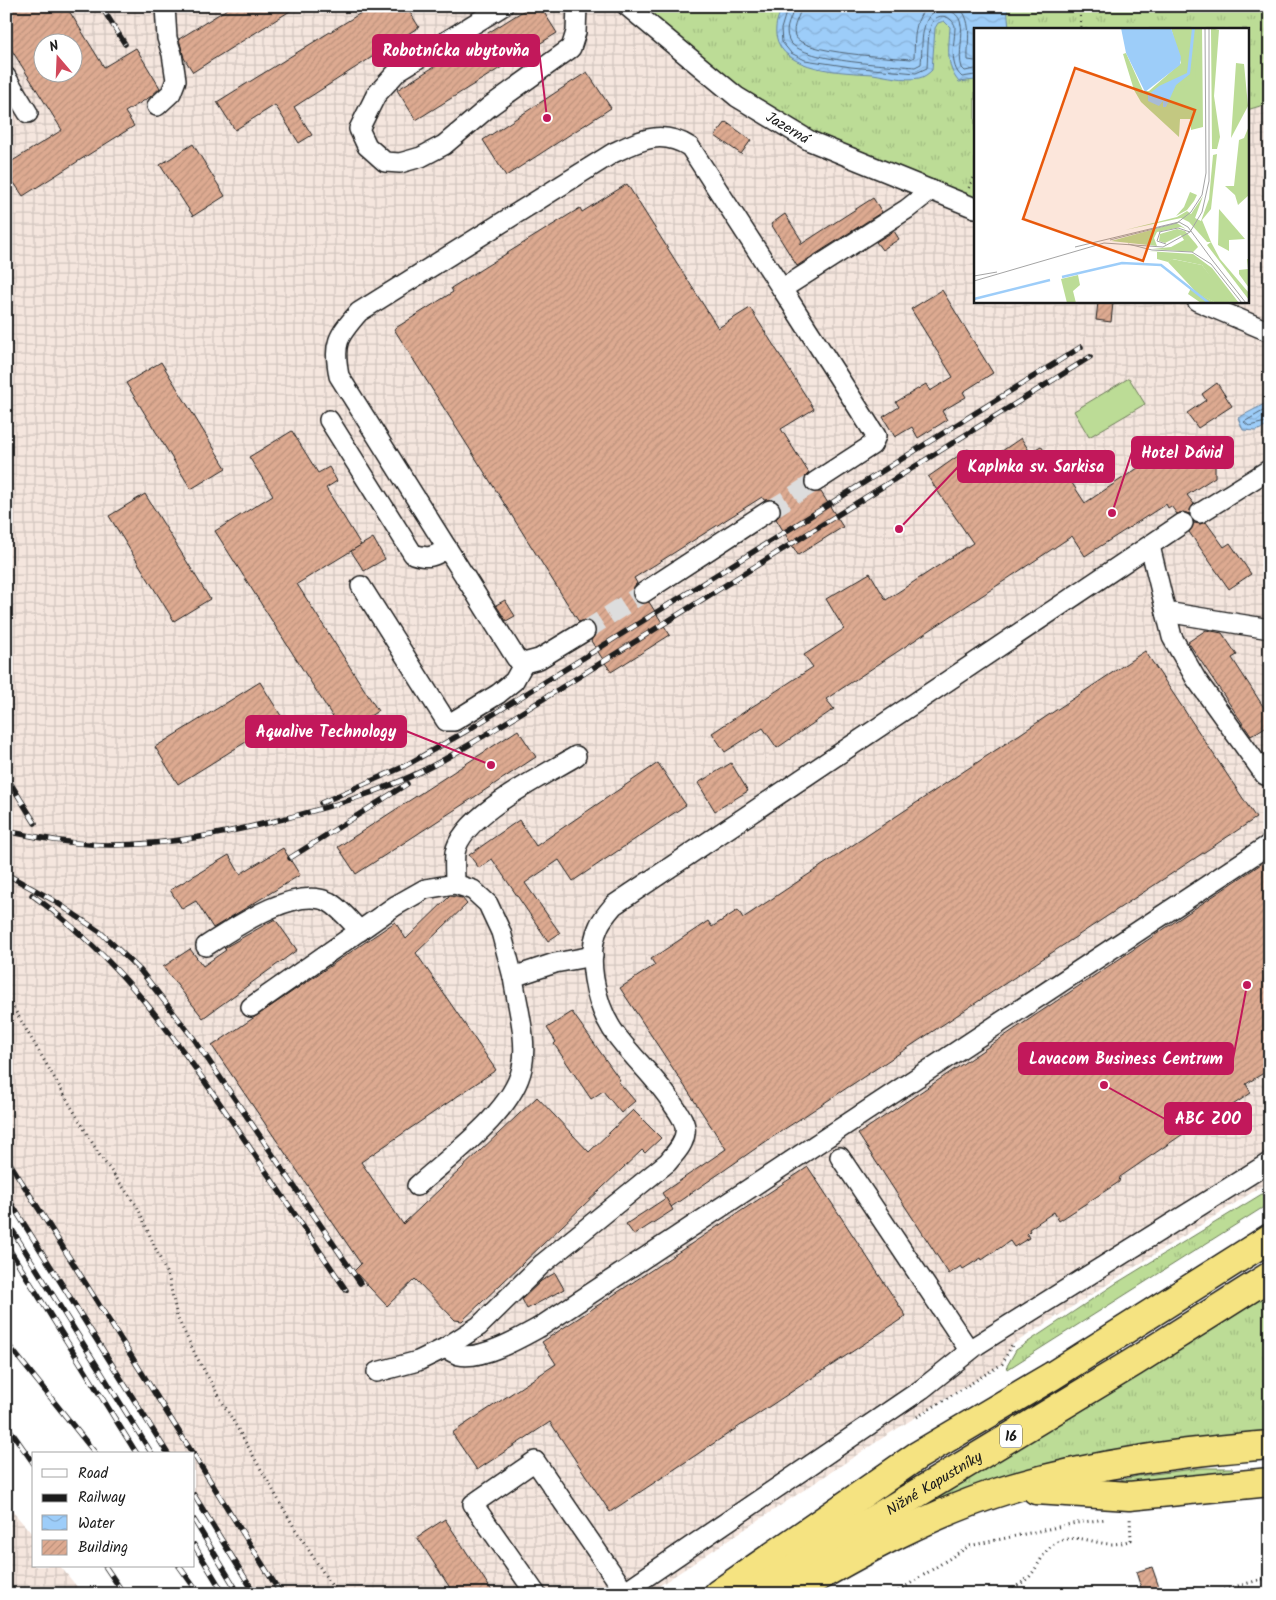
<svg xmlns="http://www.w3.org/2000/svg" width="1276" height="1600" viewBox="0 0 1276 1600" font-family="Kalam,sans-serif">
  <defs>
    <pattern id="industrial-grid" width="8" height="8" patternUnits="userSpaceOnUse" patternTransform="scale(1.25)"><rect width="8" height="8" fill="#f5e6de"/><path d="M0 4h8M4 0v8" fill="none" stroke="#d1c5be"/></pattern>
    <pattern id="grass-tufts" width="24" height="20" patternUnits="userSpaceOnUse" patternTransform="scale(1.25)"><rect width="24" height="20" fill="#bcdc96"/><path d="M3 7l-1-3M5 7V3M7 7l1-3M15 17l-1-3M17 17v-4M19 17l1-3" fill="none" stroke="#a1bc81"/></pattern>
    <pattern id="water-waves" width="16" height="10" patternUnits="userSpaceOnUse" patternTransform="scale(1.25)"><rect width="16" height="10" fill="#9dcdf9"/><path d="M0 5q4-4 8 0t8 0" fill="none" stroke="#87afd5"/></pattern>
    <pattern id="building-hatch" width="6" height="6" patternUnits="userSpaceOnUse" patternTransform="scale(1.25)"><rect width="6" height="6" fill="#ddaa91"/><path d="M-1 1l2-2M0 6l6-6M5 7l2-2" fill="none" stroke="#bd927c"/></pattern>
  </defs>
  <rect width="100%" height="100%" fill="#fff"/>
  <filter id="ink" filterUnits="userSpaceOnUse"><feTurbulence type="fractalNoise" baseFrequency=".02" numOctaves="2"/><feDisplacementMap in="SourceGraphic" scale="10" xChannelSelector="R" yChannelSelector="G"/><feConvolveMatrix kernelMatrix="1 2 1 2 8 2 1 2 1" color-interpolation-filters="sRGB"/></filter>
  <g filter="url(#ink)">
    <g fill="url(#industrial-grid)" fill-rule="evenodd">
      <path d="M6,6H633L975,208V301H1247V110L1270,103V1181L1012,1345L1002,1364L887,1435L647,1594H255L194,1495V1454H168L6,1195ZM42,42H72V72H42Z"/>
      <polygon points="6,1504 34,1536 34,1566 60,1566 83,1594 6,1594"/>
    </g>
    <g fill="url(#grass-tufts)" stroke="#6c7c59">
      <polygon points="633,6 1270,6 1270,103 1247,110 1247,29 975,29 975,208 741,100"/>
      <polygon points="1270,1189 1270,1203 1008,1369 1007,1366 1016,1350 1115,1284"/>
      <polygon points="1270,1292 1270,1430 902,1517"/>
      <polygon points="1201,1468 1232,1468 1233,1476 1111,1485 1111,1482 1138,1476"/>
    </g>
    <polygon fill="#bcdc96" stroke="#6c7c59" points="1129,378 1145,404 1089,437 1074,411"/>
    <g fill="url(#water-waves)" stroke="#6986a1">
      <path d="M784,6H1007L1009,29H975V80L959,82C945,66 949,47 950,27L944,21L938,23L935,28L932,70C928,74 924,77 919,78C905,81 886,76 873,74C843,72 782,72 776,35C775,24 778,15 784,6Z"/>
      <polygon points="1270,401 1270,425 1256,431 1243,430 1238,418"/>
    </g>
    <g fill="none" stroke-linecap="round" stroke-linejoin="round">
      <g stroke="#506374" stroke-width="1">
        <path d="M788,6L781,29L782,42L791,53L805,60L851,67L916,73L927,68C928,56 927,29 933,21C940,12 952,17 955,26C955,42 948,65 962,77L975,75"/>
        <path d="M794,6C793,18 783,27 789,40C799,62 891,65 915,67L921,64C923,47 918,8 945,10C952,10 958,15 960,21C965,36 957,53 962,68L965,71L975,69"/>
        <path d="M801,6C801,16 791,26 795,36C803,54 892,57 911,59L914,57C915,40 913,17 929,6"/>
        <path d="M957,6C974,18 967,42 968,60L975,61"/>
        <polyline points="1270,407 1244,422 1249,426 1270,421"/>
      </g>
    </g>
    <g fill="url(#building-hatch)" stroke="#1c1c1c" fill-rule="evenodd">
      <path d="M6,6H66L104,67L136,48L160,88L150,97L125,112L134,126L23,196L6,171V165L62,130L6,41ZM42,42H72V72H42Z"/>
      <polygon points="232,6 298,6 193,72 184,58 179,39"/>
      <polygon points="372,6 406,6 419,27 294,107 312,135 299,143 275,105 235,130 217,102"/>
      <polygon points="531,6 540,6 557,33 416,120 397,90"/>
      <polygon points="587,72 611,108 506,176 483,140"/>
      <polygon points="726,122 751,140 741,154 715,136"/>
      <polygon points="193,144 225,196 193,216 160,165"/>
      <polygon points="627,184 718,328 750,308 795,379 814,409 781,429 809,473 805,477 805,488 810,492 821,492 843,527 798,555 776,519 780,515 780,504 775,500 764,500 762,497 634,578 637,583 633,588 633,599 638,603 649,602 670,635 611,672 591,641 596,631 594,625 585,620 579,622 394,329 453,292 451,288 580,208 582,212"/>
      <polygon points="873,198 882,212 797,266 771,224 785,214 802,241 800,245"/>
      <polygon points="894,231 899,239 882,250 876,242"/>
      <polygon points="942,290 993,373 963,392 966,397 942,411 947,420 918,438 912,427 895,437 883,417 899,407 896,402 926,384 930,391 953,377 911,309"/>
      <polygon points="1098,302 1113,303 1111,322 1096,320"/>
      <polygon points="161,362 226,468 191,489 126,383"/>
      <polygon points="1217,383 1232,406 1198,428 1187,413 1206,400 1202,394"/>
      <polygon points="292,431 318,473 329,467 337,481 326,488 361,545 297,584 378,711 343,733 215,531 273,495 249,457"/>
      <polygon points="1021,438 1030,452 1041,446 1066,482 1070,480 1085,503 1141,466 1137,460 1157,448 1159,452 1187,440 1215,462 1215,477 1187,495 1194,504 1189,514 1183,512 1177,514 1171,506 1168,508 1166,504 1085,556 1072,536 826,699 834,709 777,748 763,728 725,752 712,733 813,667 804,655 844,629 826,599 870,573 886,600 973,543 928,477 968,449 980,466"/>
      <polygon points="145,494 210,599 174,621 109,516"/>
      <polygon points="1206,522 1224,547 1230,543 1251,574 1229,589 1189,532 1194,523 1200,524"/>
      <polygon points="373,538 385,559 364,571 351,551"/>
      <polygon points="505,600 515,616 506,621 496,605"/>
      <polygon points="1206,630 1222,633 1237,655 1232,658 1270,717 1270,724 1251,736 1188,642"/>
      <polygon points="1145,651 1256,818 768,1140 671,1207 662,1193 726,1149 620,988 655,965 651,959 708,921 712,927 738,910 743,918"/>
      <polygon points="260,682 283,719 178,784 155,747"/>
      <polygon points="518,730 536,757 356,874 338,847"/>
      <polygon points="658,763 686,805 573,881 559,860 525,883 560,933 548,941 492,859 479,868 469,855 519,820 536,846"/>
      <polygon points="731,763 748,791 715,811 698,783"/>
      <polygon points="283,848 300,875 213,928 196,901 182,909 170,890 229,855 240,874"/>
      <polygon points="1270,858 1270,1069 1246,1084 1251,1093 1190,1133 1186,1132 1120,1177 1119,1182 1059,1221 1054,1212 1029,1229 1030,1231 1027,1234 1029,1238 1014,1247 1010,1241 982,1260 981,1258 963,1269 961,1266 949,1274 858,1134"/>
      <polygon points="450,896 462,898 467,904 416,953 496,1070 361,1162 403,1224 537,1097 589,1152 633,1110 661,1138 645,1153 642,1150 462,1321 455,1320 415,1279 387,1306 354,1271 361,1264 212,1046 395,922 406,939"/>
      <polygon points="275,919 297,950 203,1018 163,967 190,949 203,966 226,950 224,948"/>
      <polygon points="572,1012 620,1080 618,1081 635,1101 621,1113 603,1091 591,1099 554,1044 556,1042 547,1028"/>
      <polygon points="808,1167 906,1316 610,1512 550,1422 477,1470 452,1433 556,1364 542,1342"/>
      <polygon points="666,1198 673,1210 634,1235 626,1224"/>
      <polygon points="555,1273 564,1289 527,1309 522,1299 541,1281"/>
      <polygon points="445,1519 494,1594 454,1594 417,1537"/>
      <polygon points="1152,1567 1160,1590 1143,1594 1136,1572"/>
    </g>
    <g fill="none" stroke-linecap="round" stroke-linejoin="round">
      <g stroke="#ddd" stroke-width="19" stroke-dasharray="19 9" stroke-linecap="butt">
        <polyline points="770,510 815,482"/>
        <polyline points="585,631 643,593"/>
      </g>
      <defs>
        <g id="minor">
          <polyline points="503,6 398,71 376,95 359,129 367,146 385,162 400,163 421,157 444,145 489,107 571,48 576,32 577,6"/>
          <path id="s1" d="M627,6L737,97L810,141L975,208"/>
          <polyline points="6,77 28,113"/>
          <polyline points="157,106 171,93 176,80 172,54 167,38 165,6"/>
          <polyline points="782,289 876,436 872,445 815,482"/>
          <polyline points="1197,301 1270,332"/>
          <path d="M329,420L413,554C428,559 434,557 447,548"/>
          <polyline points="1200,513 1270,469"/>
          <polyline points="1150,546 1166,612 1270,629"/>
          <polyline points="361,586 446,721 454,721 498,694 514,681 524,663"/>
          <polyline points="643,593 770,510"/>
          <polyline points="1166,612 1172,637 1196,679 1265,775 1270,777"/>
          <path d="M585,631L539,659L524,663L516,658L339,376C333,343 337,337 359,312L613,153C641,140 661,129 690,147L782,289L907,209L931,190"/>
          <path d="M455,884C455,874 454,862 455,853C461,815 545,775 576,756"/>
          <path d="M206,946C234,928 295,885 329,902C340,908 351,922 360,931"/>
          <polyline points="251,1007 395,906 425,889 455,884 473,890 488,904 501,932 513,977"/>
          <polyline points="840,1157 969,1350"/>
          <path d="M417,1186C450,1156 513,1112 522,1068C528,1040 517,1005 513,977L555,963L593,956"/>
          <path d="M445,1348C449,1350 455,1354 459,1355C482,1360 520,1338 540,1327L1270,844"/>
          <path d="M377,1372L418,1361L445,1348L479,1326L541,1265L668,1162C675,1153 684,1145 685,1133C687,1124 679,1113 674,1106C657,1078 630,1056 612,1029C595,1002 585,956 599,926C602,919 609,911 614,905L1183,523"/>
          <polyline points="536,1594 473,1504 535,1461 625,1592"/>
          <polyline points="621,1594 922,1389 977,1345 1270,1162"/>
        </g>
        <g id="highway">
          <polyline points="1036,1490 1129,1496 1270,1482"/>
          <polyline points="718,1594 917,1456 1052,1376 1270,1238"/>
          <path id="s2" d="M751,1594L1134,1362L1270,1276"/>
          <path d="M789,1594C860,1552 933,1512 1012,1488C1096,1463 1183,1452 1270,1445"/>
        </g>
      </defs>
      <use href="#minor" stroke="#1c1c1c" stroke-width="22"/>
      <use href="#highway" stroke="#1c1c1c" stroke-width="31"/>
      <g stroke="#1c1c1c" stroke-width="3" stroke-dasharray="1 4" stroke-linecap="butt">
        <polyline points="1080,6 1081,29"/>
        <polyline points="969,188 975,175"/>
        <polyline points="6,995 100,1156 137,1206 169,1279 177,1317 196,1356 294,1527 337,1594"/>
        <polyline points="917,1417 1002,1364 1012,1345"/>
        <polyline points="894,1594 969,1546 1076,1523 1106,1519"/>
        <path d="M1005,1594C1013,1588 1023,1583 1030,1576C1042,1562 1045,1542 1067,1539C1090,1535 1103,1551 1131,1540L1130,1517"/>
        <polyline points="1209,1594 1270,1577"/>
      </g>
      <use href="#minor" stroke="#fff" stroke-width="19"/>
      <use href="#highway" stroke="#f5e381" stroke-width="28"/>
      <defs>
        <g id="rail">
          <polyline points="101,6 125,44"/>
          <polyline points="6,776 35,823"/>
          <polyline points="321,803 403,767 468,730 1081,347"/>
          <path d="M6,831C41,838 76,845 111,845C170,845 227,833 283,819C333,806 381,792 426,769C449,758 470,744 492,731L1090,357"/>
          <polyline points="290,858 407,784"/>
          <polyline points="6,874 53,900 100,932 140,970 194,1039 360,1283"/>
          <path d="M32,895C121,959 178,1041 238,1130C274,1184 310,1237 346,1290"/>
          <polyline points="6,1157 193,1454"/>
          <polyline points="6,1195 168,1454"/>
          <polyline points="6,1220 152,1454"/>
          <polyline points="6,1244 137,1454"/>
          <polyline points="6,1342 96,1454"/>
          <polyline points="6,1424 34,1464"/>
          <polyline points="194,1455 281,1594"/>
          <polyline points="194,1495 255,1594"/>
          <polyline points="194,1520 239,1594"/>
          <polyline points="194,1545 224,1594"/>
          <polyline points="105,1566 124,1594"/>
          <polyline points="179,1566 199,1594"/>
        </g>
      </defs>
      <use href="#rail" stroke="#1c1c1c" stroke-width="5.5"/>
      <use href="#rail" stroke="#fff" stroke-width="4" stroke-dasharray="11" stroke-linecap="butt"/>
    </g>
  </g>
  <g text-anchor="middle" stroke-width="4" stroke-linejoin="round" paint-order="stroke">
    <rect fill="#fff" stroke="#606060" stroke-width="1" x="1000" y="1424.5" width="22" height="23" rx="4"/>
    <g font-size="14" font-weight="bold" fill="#1c1c1c">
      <text x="1011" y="1441">16</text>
    </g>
    <g font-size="15" fill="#1c1c1c" stroke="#fff">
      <text dy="5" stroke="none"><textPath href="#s1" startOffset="202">Jazerná</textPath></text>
      <text dy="5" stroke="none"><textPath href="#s2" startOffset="214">Nižné Kapustníky</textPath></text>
    </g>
  </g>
  <g transform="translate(974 28)">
    <rect width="275" height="275" fill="#fff"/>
    <path d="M197,0H228L229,99L217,102V91H206L205,109L167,74L160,62L149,26L152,25L169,63H175L207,35ZM237,0L245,2L240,68L246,109L243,121H238ZM262,35L270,36L274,78L257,110ZM275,98V167L264,177L261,167L251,158H260L265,112L270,110ZM243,126L237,181L228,192L237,214H233L215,194L207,190L151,202L203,189L213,183L217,186L229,168L221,190L227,193L235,171L239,127ZM216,164L223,167L220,173L213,182L202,188L210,179ZM245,181L271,211L255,212V223L244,217ZM203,195L212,201L207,199L183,204L180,210L183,218L137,213ZM203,201L211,203L222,216L224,219L219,224L178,221L197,219L210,212L207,207L191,215L185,213L186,206ZM237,214L246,231L275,265V272L233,217ZM173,223L219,226L238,240L265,275H257L247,264L228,237L199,231L194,234L183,231V224ZM273,231H275V260L265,246V242L274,241ZM217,260L221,263L242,275H227L214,266Z" fill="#bcdc96"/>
    <path d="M222,0H225L221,51H216L213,57L204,60L219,41Z" fill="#bcdc96"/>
    <path d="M198,231L228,237L257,275H242L223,265L194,234ZM104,247L106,257L99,263L102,275H93L87,251Z" fill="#bcdc96"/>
    <path d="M147,0H197L207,29L206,37L171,64L152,25ZM218,0H221L216,46L202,57L192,79H189V73L185,78L174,73V67L185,58L213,45Z" fill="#9dcdf9"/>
    <path fill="none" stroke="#9dcdf9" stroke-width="2.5" d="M88,249L148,235L187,237L235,275M0,271L76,252"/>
    <path fill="none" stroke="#a4a4a4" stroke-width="1" d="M185,204L204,200L216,204M186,204L183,213L192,216M136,212L203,195L217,184L228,167L232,145L231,0M154,216L178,222L218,224L237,236M101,219L205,194L214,199L239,233M239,233L272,275M237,236L268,275M0,248L23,244M0,253L130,215L189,219L216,204L228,184L235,153V0"/>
    <path fill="#e8590c" fill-opacity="0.15" stroke="#e8590c" stroke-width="2.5" d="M101,40L221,82L169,233L49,191Z"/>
    <rect width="275" height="275" fill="none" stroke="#1c1c1c" stroke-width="2.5"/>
  </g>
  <path fill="none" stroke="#c2185b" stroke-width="2" d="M547 118L539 50M1112 513L1132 452M899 529L958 467M491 765L406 731M1247 985L1233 1059M1104 1085L1165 1119"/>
  <g fill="#c2185b" stroke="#fff" stroke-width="2">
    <circle cx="547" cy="118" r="5"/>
    <circle cx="1112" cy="513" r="5"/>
    <circle cx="899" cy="529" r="5"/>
    <circle cx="491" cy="765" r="5"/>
    <circle cx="1247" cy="985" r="5"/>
    <circle cx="1104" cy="1085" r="5"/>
  </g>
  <g fill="#c2185b" stroke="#c2185b" stroke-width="2">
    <rect x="373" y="35" width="166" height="31" rx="5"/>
    <rect x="1132" y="437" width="101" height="31" rx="5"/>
    <rect x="958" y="451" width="156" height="31" rx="5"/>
    <rect x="246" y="716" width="160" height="31" rx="5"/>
    <rect x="1019" y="1043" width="214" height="31" rx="5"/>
    <rect x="1165" y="1103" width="86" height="31" rx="5"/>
  </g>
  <g font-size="16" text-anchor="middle" font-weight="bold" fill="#fff">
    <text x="456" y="56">Robotnícka ubytovňa</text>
    <text x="1182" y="458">Hotel Dávid</text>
    <text x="1036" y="472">Kaplnka sv. Sarkisa</text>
    <text x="326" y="737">Aqualive Technology</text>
    <text x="1126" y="1064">Lavacom Business Centrum</text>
    <text x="1208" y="1124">ABC ZOO</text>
  </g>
  <rect width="1276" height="1600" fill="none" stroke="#fff" stroke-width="25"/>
  <rect x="12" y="12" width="1251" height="1575" fill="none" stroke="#1c1c1c" stroke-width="2" filter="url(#ink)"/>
  <rect x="32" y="1452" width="162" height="115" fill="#ffffff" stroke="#a4a4a4"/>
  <rect x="42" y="1469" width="25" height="8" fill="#ffffff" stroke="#a4a4a4"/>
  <text x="78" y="1478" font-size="15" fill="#1c1c1c">Road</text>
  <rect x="42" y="1494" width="25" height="8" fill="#1c1c1c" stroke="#a4a4a4"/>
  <text x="78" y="1502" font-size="15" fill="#1c1c1c">Railway</text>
  <rect x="42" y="1515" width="25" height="15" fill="url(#water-waves)" stroke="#a4a4a4"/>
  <text x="78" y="1528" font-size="15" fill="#1c1c1c">Water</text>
  <rect x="42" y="1540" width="25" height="15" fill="url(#building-hatch)" stroke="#a4a4a4"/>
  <text x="78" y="1552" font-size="15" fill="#1c1c1c">Building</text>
  <g transform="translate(58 58) rotate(341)"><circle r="24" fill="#ffffff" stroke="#a4a4a4"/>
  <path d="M0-4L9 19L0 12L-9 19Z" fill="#d1495b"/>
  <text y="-8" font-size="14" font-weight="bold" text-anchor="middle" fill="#1c1c1c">N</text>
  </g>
</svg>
